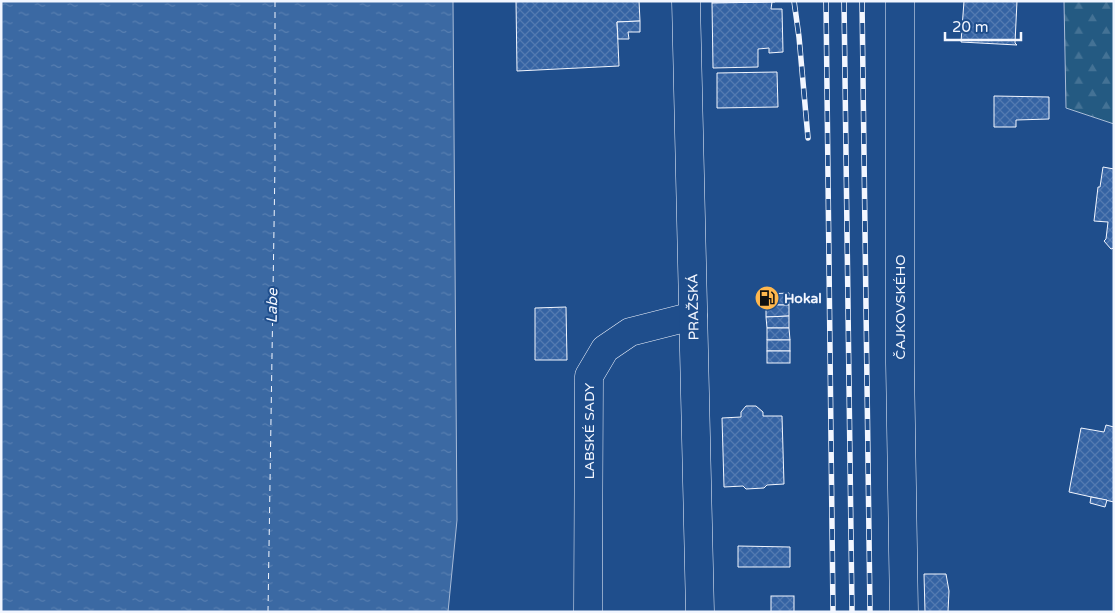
<svg xmlns="http://www.w3.org/2000/svg" width="1115" height="613" viewBox="0 0 1115 613" font-family="'Varela Round',sans-serif">
  <defs>
    <pattern id="forest-firs" width="22" height="20" patternUnits="userSpaceOnUse" patternTransform="scale(1.25)"><rect width="22" height="20" fill="#245a82"/><path d="M5 1l3.5 6h-7zM16 11l3.5 6h-7z" fill="#447295"/></pattern>
    <pattern id="water-ripples" width="26" height="14" patternUnits="userSpaceOnUse" patternTransform="scale(1.25)"><rect width="26" height="14" fill="#3b69a3"/><path d="M2 4q2-2 4 0t4 0M15 11q2-2 4 0t4 0" fill="none" stroke="#587fb1"/></pattern>
    <pattern id="building-cross-hatch" width="8" height="8" patternUnits="userSpaceOnUse" patternTransform="scale(1.25)"><rect width="8" height="8" fill="#3563a3"/><path d="M0 0l8 8M0 8l8-8" fill="none" stroke="#537ab1"/></pattern>
  </defs>
  <rect width="100%" height="100%" fill="#1f4e8c"/>
  <polygon fill="url(#forest-firs)" stroke="#a8bbd7" points="1064,1 1114,1 1114,124 1066,108"/>
  <polygon fill="url(#water-ripples)" stroke="#a8bbd7" points="1,1 453,1 457,520 448,612 1,612"/>
  <g fill="none" stroke-linecap="round" stroke-linejoin="round">
    <polyline stroke="#f2f6ff" stroke-width="1" stroke-dasharray="6 5" stroke-linecap="butt" points="268,612 275,163 275,1"/>
  </g>
  <g fill="url(#building-cross-hatch)" stroke="#f2f6ff">
    <polygon points="516,1 639,1 640,21 617,22 619,66 517,71"/>
    <polygon points="712,1 775,1 775,2 712,3"/>
    <polygon points="964,1 1017,1 1015,43 1017,45 961,42"/>
    <polygon points="772,2 771,9 782,9 783,52 769,53 769,48 758,49 758,67 713,68 712,3"/>
    <polygon points="640,21 640,32 628,32 629,39 618,39 617,22"/>
    <polygon points="777,72 778,107 717,108 717,73"/>
    <polygon points="994,96 1049,97 1049,119 1016,120 1016,127 994,127"/>
    <polygon points="1103,167 1114,169 1114,248 1111,249 1104,241 1106,239 1108,222 1094,221 1098,187 1100,187"/>
    <polygon points="789,293 789,305 766,305 766,294"/>
    <polygon points="766,305 789,305 789,316 766,317"/>
    <polygon points="566,307 567,360 535,360 535,308"/>
    <polygon points="789,316 789,328 767,328 766,317"/>
    <polygon points="767,328 789,328 790,340 767,340"/>
    <rect x="767" y="340" width="23" height="11"/>
    <rect x="767" y="351" width="23" height="12"/>
    <polygon points="746,406 756,406 763,412 763,416 782,416 784,484 767,485 764,488 746,489 743,486 724,487 722,418 741,417 741,412"/>
    <polygon points="1106,425 1114,427 1114,502 1069,492 1081,428 1104,432"/>
    <polygon points="1091,497 1107,500 1105,507 1090,503"/>
    <polygon points="738,546 790,547 790,567 738,567"/>
    <polygon points="924,574 946,574 949,591 948,612 925,612"/>
    <rect x="771" y="596" width="23" height="16"/>
  </g>
  <g fill="none" stroke-linecap="round" stroke-linejoin="round">
    <defs>
      <g id="minor">
        <polyline points="900,1 900,363 904,612"/>
        <polyline points="588,612 589,376 605,349 630,332 693,316"/>
      </g>
      <polyline id="major" points="686,1 700,612"/>
    </defs>
    <use href="#minor" stroke="#f2f6ff" stroke-width="29"/>
    <use href="#major" stroke="#f2f6ff" stroke-width="29"/>
    <use href="#minor" stroke="#1f4e8c" stroke-width="28"/>
    <use href="#major" stroke="#1f4e8c" stroke-width="28"/>
    <defs>
      <g id="rail">
        <polyline points="794,1 799,37 808,138"/>
        <polyline points="826,1 833,612"/>
        <polyline points="844,1 852,612"/>
        <polyline points="862,1 870,612"/>
      </g>
    </defs>
    <use href="#rail" stroke="#f2f6ff" stroke-width="5.5"/>
    <use href="#rail" stroke="#1f4e8c" stroke-width="4" stroke-dasharray="11" stroke-linecap="butt"/>
  </g>
  <defs>
    <symbol id="fuel-disc" viewBox="-11 -11 22 22"><circle r="9.5" fill="#ffb74d" stroke="#1f4e8c"/><path d="M-5.5-6h7V0h2V4h1.3V-2.5L3-4.5l.8-.8L6-3V5H2.5V1h-1V6h-7ZM-4.2-4.7v3.2H.2V-4.7Z" fill="#111"/></symbol>
  </defs>
  <g fill-rule="evenodd">
    <use href="#fuel-disc" x="753" y="284" width="28" height="28"/>
  </g>
  <g text-anchor="middle" stroke-width="4" stroke-linejoin="round" paint-order="stroke">
    <g font-size="14" font-weight="bold" fill="#f2f6ff" stroke="#1f4e8c" text-anchor="start">
      <text x="784" y="303">Hokal</text>
    </g>
    <g font-size="14" fill="#f2f6ff" stroke="#1f4e8c">
      <text transform="translate(693 307) rotate(-91)" y="5">PRAŽSKÁ</text>
      <text transform="translate(900 307) rotate(-90)" y="5">ČAJKOVSKÉHO</text>
      <text transform="translate(589 431) rotate(-90)" y="5">LABSKÉ SADY</text>
    </g>
    <g font-size="15" font-style="italic" fill="#f2f6ff" stroke="#1f4e8c">
      <text transform="translate(272 306) rotate(-89)" y="5">Labe</text>
    </g>
  </g>
  <rect width="1115" height="613" fill="none" stroke="#f2f6ff" stroke-width="5"/>
  <path d="M945 32v8h76v-8" fill="none" stroke="#f2f6ff" stroke-width="2.5"/>
  <text x="952" y="32" font-size="15" fill="#f2f6ff" stroke="#1f4e8c" stroke-width="4" paint-order="stroke">20 m</text>
</svg>
